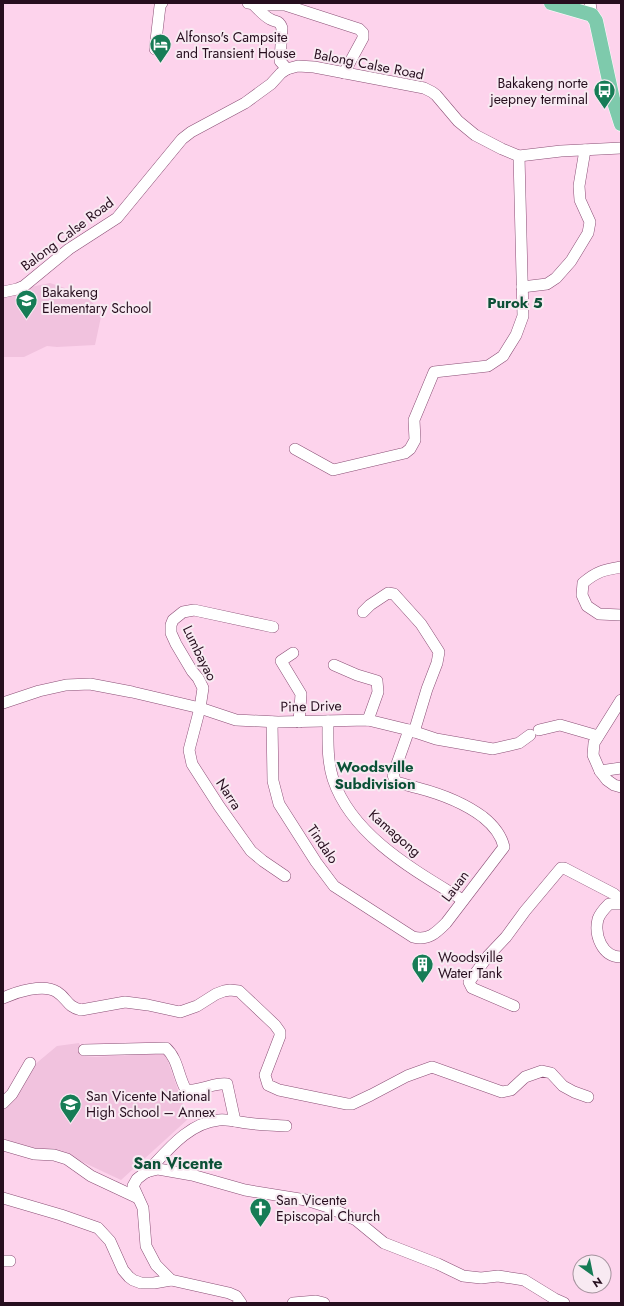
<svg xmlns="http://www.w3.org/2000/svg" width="624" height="1306" viewBox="0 0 624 1306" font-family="Jost,sans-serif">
  <rect width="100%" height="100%" fill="#fdd3ec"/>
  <g fill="#f1c2de">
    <polygon points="50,283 83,294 102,312 95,345 57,347 47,346 24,357 3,357 3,294 21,289"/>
    <polygon points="79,1043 84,1056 96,1057 165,1053 188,1119 121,1180 57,1150 37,1150 3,1140 3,1107 33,1066 57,1046"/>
  </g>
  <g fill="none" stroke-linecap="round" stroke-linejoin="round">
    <defs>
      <g id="minor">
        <polyline points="248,3 264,5 285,5 359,29 363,33 363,38 344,73"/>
        <polyline points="590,3 592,15"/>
        <path d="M253,4C258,9 264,16 270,19C277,23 279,20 282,28L280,61L287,69"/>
        <polyline points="155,49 160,6 162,3"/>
        <polyline points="522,287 547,284 556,278 571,261 588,233 590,222 580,200 579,186 585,150"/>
        <polyline points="3,292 17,289 24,286 69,249 117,218 182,139 191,132 245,103 271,84 281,73 287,69 298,66 314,67 424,88 432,92 436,95 458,121 475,135 502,149 519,156 561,151 621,148"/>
        <polyline points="295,449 333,470 405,453 410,449 415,440 414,420 434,372 488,366 503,356 516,335 523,316 519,156"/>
        <path d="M621,567C604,570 597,571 583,583L582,595L587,606L599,614L621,615"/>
        <polyline points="363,612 370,605 388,593 394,594 421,624 439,652 437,663 427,689 414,732"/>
        <polyline points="273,627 194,610 183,612 173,620 171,625 171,633 176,644 192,671 198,678 203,688 200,708 189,750 192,764 219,806 251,851 263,861 285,876"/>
        <polyline points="293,653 281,661 301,694 299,722"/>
        <polyline points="334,665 357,675 377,681 378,692 368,720"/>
        <polyline points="621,700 594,743 593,755 600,771 607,780 614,785 621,787"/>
        <polyline points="3,703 39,691 66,685 90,684 132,692 200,708 236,720 278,722 368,720 409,730 436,739 493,749 519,743 530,735"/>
        <path d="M328,721C328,740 327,760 333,779C352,836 414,870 463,900"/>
        <path d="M272,722L273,781L279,804L316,862L334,886L413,937C428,941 436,933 446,923L504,847C501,834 493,825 483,817C463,802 441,794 418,788C410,786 403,784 396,782L393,775L409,730"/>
        <polyline points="539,730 560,725 598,736"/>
        <polyline points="600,771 621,768"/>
        <path d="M621,904H609C605,908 600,913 598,919C594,935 602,957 621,957"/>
        <path d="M3,998C16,992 44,983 57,992C67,998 67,1007 81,1010L125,1002L148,1005L180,1012L197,1006L216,994L224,991L230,990L239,991L275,1025L280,1032V1036L265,1075L268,1085L279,1090L347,1104H352L371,1095L407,1076L432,1067L502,1092L511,1090L525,1077L542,1071L551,1073L563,1086L574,1092L588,1097"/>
        <polyline points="514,1006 472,988 469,982 488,956 506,937 525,911 561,868 564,868 614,894 621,900"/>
        <path d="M84,1050L166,1048C178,1059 178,1076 186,1090C201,1092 214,1082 227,1084L235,1121"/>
        <polyline points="3,1103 12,1094 30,1063"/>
        <polyline points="3,1145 34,1154 54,1155 67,1159 91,1176 138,1198"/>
        <path d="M147,1172C167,1151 188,1123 219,1120C228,1119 238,1122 247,1123C260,1125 273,1125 286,1126"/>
        <polyline points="3,1198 61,1215 98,1228 110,1241 123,1270 129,1277 133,1280 141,1283 154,1283 171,1280 229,1293 236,1296 241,1303"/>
        <polyline points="3,1261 10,1261"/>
        <polyline points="171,1280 156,1265 146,1246 143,1208 133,1186 137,1179 146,1172 158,1169 192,1175 245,1190 306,1200 328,1207 356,1220 384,1243 438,1264 463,1276 481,1278 498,1276 524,1280 555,1299 564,1303"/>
        <polyline points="293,1303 316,1301 324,1303"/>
      </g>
      <polyline id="major" points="551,3 589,14 592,15 596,21 613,99 621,124"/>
    </defs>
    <use href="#minor" stroke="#8a4e75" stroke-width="12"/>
    <use href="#major" stroke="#fff" stroke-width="15"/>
    <use href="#minor" stroke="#fff" stroke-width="11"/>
    <use href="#major" stroke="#7ecaac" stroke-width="14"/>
  </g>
  <defs>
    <symbol id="hotel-pin" viewBox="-11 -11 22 30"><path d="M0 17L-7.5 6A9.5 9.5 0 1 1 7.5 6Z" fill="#177c56" stroke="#f8eaf2"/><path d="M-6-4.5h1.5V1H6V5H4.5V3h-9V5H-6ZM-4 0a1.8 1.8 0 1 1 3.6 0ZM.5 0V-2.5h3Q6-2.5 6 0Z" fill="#fff"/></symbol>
    <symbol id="bus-pin" viewBox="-11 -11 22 30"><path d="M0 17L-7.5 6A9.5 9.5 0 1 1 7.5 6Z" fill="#177c56" stroke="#f8eaf2"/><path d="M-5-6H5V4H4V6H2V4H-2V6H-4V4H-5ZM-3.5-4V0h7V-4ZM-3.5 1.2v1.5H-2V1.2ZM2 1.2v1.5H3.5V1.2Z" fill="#fff"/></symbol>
    <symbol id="school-pin" viewBox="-11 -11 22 30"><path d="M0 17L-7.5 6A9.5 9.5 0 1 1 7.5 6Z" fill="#177c56" stroke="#f8eaf2"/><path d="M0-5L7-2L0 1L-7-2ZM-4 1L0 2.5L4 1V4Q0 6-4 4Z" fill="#fff"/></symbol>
    <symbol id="building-pin" viewBox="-11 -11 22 30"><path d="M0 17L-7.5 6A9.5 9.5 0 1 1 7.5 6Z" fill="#177c56" stroke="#f8eaf2"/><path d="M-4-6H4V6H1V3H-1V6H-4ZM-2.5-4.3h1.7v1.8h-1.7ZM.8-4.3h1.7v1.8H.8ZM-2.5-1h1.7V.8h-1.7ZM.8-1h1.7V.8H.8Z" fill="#fff"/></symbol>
    <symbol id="church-pin" viewBox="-11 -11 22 30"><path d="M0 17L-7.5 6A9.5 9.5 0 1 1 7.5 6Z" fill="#177c56" stroke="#f8eaf2"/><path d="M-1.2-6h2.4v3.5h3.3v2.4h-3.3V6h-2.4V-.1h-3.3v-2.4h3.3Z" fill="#fff"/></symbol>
  </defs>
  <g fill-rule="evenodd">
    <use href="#hotel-pin" x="148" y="32" width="25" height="34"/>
    <use href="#bus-pin" x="592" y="78" width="25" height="34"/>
    <use href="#school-pin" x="14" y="288" width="25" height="34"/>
    <use href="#building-pin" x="410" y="952" width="25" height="34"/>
    <use href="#school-pin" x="58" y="1092" width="25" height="34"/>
    <use href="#church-pin" x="248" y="1196" width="25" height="34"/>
  </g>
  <g text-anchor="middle" stroke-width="4" stroke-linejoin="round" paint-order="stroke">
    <g font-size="14" fill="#260e1e" stroke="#f8eaf2" text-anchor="start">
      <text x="176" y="42">Alfonso's Campsite<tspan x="176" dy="16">and Transient House</tspan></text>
      <text x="588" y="88" text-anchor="end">Bakakeng norte<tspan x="588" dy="16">jeepney terminal</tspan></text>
      <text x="42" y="297">Bakakeng<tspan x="42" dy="16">Elementary School</tspan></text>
      <text x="438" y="962">Woodsville<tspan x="438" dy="16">Water Tank</tspan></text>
      <text x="86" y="1101">San Vicente National<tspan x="86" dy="16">High School – Annex</tspan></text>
      <text x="276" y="1205">San Vicente<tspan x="276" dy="16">Episcopal Church</tspan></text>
    </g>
    <g font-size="14" fill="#260e1e" stroke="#f8eaf2">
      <text transform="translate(369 64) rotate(11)" y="5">Balong Calse Road</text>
      <text transform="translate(67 234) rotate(-37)" y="5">Balong Calse Road</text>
      <text transform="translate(200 653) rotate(64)" y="5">Lumbayao</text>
      <text transform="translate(311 706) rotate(-1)" y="5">Pine Drive</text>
      <text transform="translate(229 794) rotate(57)" y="5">Narra</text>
      <text transform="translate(395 833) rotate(41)" y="5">Kamagong</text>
      <text transform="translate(323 844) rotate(56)" y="5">Tindalo</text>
      <text transform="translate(455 886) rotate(-53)" y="5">Lauan</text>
    </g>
    <g font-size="15" font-weight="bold" fill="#0c5137" stroke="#f8eaf2">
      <text x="515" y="308">Purok 5</text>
      <text x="375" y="772">Woodsville<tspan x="375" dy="17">Subdivision</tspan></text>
    </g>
    <g font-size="16" font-weight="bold" fill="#0c5137" stroke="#f8eaf2">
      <text x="178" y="1169">San Vicente</text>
    </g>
  </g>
  <rect width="624" height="1306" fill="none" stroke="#260e1e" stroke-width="8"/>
  <g transform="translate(592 1274) rotate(147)"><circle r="19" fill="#f8eaf2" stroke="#a4929d"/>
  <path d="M0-3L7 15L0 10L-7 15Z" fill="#177c56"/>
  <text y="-6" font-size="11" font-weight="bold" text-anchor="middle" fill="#260e1e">N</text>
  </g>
</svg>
